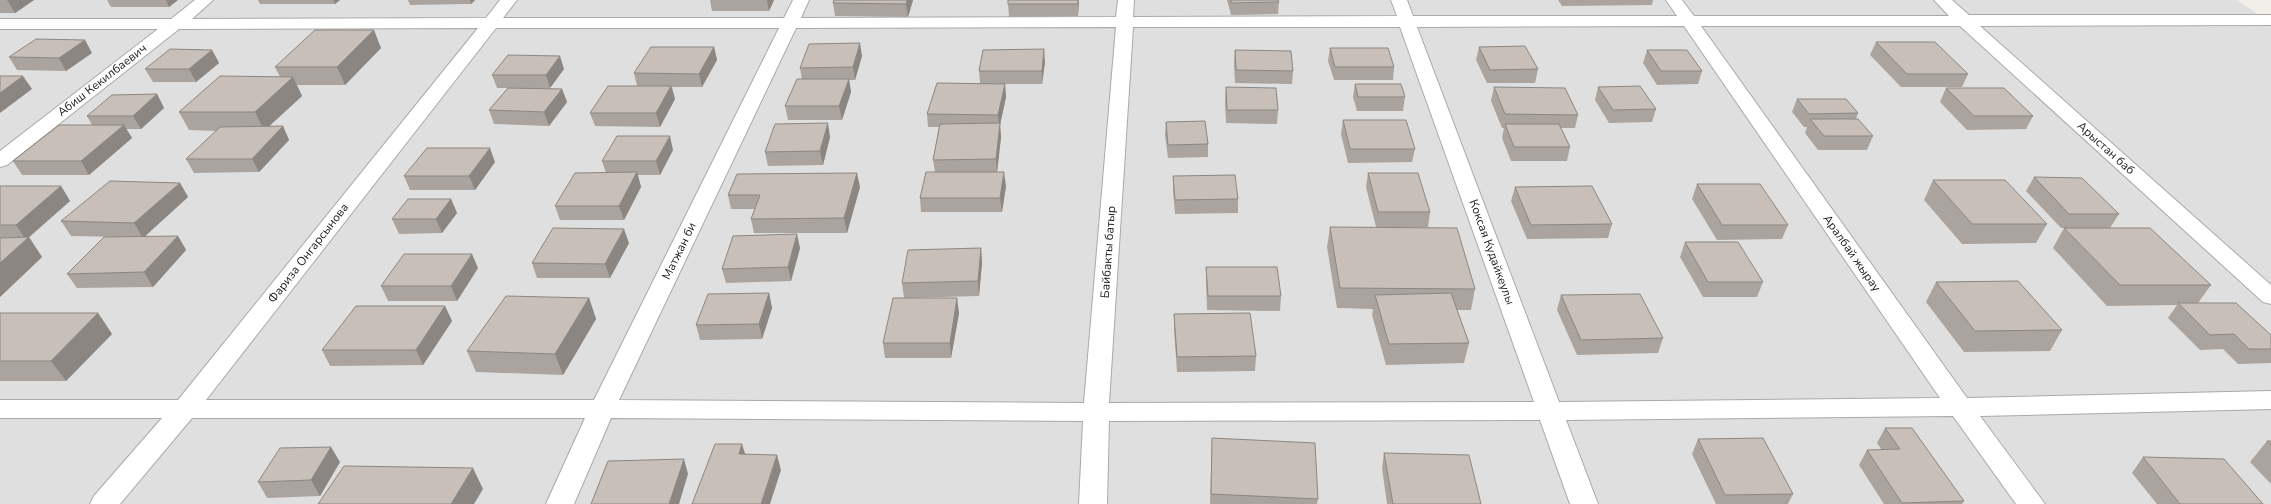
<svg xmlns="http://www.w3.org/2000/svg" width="2271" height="504" viewBox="0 0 2271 504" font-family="'Nunito Sans',sans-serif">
  <rect width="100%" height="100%" fill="#f2efe9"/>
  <polygon fill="#e0dfdf" points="0,0 2237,0 2271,23 2271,504 0,504"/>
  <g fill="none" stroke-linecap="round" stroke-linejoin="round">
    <defs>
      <path id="street" d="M195,0H213L192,19L486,18L500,0H517L503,18H784L793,0H809L801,18L1116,17L1118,0H1134L1133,17L1397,16L1391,0H1407L1413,16H1677L1666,0H1682L1694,16H1949L1934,0H1952L1969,15H2271V25L1980,26L2271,285V304L2263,302L1960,26H1701L1967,398L2271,391V409L1980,416L2045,504H2016L1953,416L1566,420L1598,504H1570L1540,420L1109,421L1107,504H1079L1083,421L611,418L574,504H546L585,418H192L120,504H90L94,496L162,418H0V400H178L478,28L179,29L7,165L0,167V151L158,29H0V19H171ZM1684,26L1940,398L1559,402L1417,27ZM1116,27L1084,403L619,400L796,28ZM1133,27H1400L1534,402L1109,403ZM496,28H779L594,400H206Z"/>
    </defs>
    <use href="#street" stroke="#a9a9a9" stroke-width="2"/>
    <use href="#street" fill="#fff" fill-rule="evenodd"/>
  </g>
  <g fill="#aba49e">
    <polygon points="0,0 34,0 15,13 0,13"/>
    <polygon points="107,0 178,0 169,7 111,7"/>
    <polygon points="258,0 340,0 335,4 260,4"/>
    <polygon points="408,0 475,0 471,4 410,5"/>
    <polygon points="710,0 774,0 769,11 712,11"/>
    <polygon points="834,0 913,0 908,17 835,16 833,3"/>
    <polygon points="1079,0 1078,16 1009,17 1008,4"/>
    <polygon points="1227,0 1278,0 1279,2 1278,14 1231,15"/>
    <polygon points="1558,0 1653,0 1652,5 1562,6"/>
    <polygon points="1876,42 1968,74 1962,87 1901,87 1870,55"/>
    <polygon points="714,47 717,60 702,87 672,87 675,99 660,127 595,126 590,113 637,86 634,73"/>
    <polygon points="1479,47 1538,69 1535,83 1487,83 1476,60"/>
    <polygon points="381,48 345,85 297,85 302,96 269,126 283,126 289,140 259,172 194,173 186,159 216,131 189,130 179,112 280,77 275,67"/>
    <polygon points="1330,48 1394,67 1393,80 1334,80 1328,61"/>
    <polygon points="212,50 219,63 196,82 153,82 145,69"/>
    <polygon points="1235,50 1293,71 1292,84 1235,83 1234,63"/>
    <polygon points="1647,50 1702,71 1698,84 1657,85 1643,63"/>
    <polygon points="92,53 66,71 17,70 9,57"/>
    <polygon points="862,56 855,80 849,80 851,92 842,120 788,120 785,106 802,79 800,68"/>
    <polygon points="1045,62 1042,84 1005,84 1006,97 1000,125 1001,137 997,172 1006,186 1002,212 921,212 920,198 935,172 933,160 939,127 928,127 927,114 980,83 979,71"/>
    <polygon points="564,69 550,88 531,88 562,89 567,102 549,126 494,124 489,110 508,88 497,88 492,75"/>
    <polygon points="1355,84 1405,97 1403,111 1357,111 1353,97"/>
    <polygon points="1226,87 1278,110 1277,124 1226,123 1225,101"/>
    <polygon points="1494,87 1578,115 1575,128 1561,128 1570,147 1567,161 1511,161 1502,138 1504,128 1502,128 1491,101"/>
    <polygon points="1598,87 1656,109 1652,122 1609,123 1595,100"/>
    <polygon points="1946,88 2033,116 2026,129 1967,130 1940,102"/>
    <polygon points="157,94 164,108 141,129 126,129 132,138 89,175 22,175 13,161 92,125 87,116"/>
    <polygon points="1797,99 1858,113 1856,119 1873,136 1867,150 1818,150 1805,133 1807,127 1804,127 1792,112"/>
    <polygon points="1343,120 1415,149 1412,162 1348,163 1341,134"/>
    <polygon points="1166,122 1208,144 1208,157 1168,158 1165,135"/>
    <polygon points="830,137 823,165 768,166 765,152"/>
    <polygon points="673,150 660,175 638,175 641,187 624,220 560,220 555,206 606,173 602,161"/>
    <polygon points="495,162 475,190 410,190 404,176"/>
    <polygon points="1368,173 1430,212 1428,227 1376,227 1366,187"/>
    <polygon points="1173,176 1238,199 1238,213 1175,214 1173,190"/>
    <polygon points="2034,177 2119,214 2110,228 2211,285 2198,303 2271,335 2271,363 2238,364 2223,349 2200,350 2168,318 2177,305 2107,306 2053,248 2064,228 2088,228 2061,228 2026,191"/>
    <polygon points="1933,180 2047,224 2036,243 1962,244 1924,200"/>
    <polygon points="180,183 188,197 144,237 178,236 186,250 153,287 77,288 67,274 121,237 71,236 61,221"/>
    <polygon points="1697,184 1788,225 1782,239 1717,240 1692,199"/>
    <polygon points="0,186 61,186 70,201 28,237 42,257 0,297"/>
    <polygon points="860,187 847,233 754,233 751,219 755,209 731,209 728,195"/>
    <polygon points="1515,187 1612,224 1608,238 1527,239 1511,201"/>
    <polygon points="451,199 457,213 442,233 399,234 392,219"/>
    <polygon points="1330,227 1475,289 1471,310 1457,310 1469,343 1464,363 1386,365 1372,315 1373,309 1337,308 1327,247"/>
    <polygon points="1685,242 1763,282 1757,297 1703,297 1680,257"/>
    <polygon points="629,243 610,278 537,278 532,263"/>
    <polygon points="800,248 791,281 726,283 722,269"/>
    <polygon points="981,248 982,263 979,296 904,298 902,283"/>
    <polygon points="1206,267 1281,296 1280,311 1207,310 1206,281"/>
    <polygon points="478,268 457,301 388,301 381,286"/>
    <polygon points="1936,282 2062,330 2050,351 1964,352 1926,302"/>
    <polygon points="769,293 772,308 762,339 700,340 696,325"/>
    <polygon points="1561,295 1663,338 1658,353 1577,355 1557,310"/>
    <polygon points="589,298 596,319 563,375 476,372 467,351"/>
    <polygon points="445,306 452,321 423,365 330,366 322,350"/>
    <polygon points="0,313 98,313 112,334 66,381 0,381"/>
    <polygon points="959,313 951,358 885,358 883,343"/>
    <polygon points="1174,314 1256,356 1255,371 1177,372 1174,329"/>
    <polygon points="1885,428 1964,501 1962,504 1884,504 1859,465 1867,450 1882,450 1877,443"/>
    <polygon points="1212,438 1318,499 1317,504 1210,504"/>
    <polygon points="1698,439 1793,494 1788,504 1716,504 1692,454"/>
    <polygon points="2267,441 2271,441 2271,484 2250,462"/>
    <polygon points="1384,453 1481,504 1387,504 1382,468"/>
    <polygon points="2143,457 2263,504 2157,504 2132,473"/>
    <polygon points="340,462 320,496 267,498 258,482"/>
  </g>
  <g fill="#8b8681">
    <polygon points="7,0 34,0 15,13"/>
    <polygon points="166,0 178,0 169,7"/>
    <polygon points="333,0 340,0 335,4"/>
    <polygon points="470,0 475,0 471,4"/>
    <polygon points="767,0 774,0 769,11"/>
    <polygon points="907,0 913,0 908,17 906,4"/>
    <polygon points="1078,0 1079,0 1078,16"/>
    <polygon points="374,30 381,48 345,85 337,67"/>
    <polygon points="85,40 92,53 66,71 59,58"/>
    <polygon points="860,43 862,56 855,80 853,67"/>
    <polygon points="714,47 717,60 702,87 699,74"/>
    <polygon points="1044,49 1045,62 1042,84 1042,71"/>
    <polygon points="212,50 219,63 196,82 189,69"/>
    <polygon points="560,56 564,69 550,88 546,75"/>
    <polygon points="23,76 32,89 0,113 0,93"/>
    <polygon points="293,77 302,96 264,131 255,112"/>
    <polygon points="849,79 851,92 842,120 839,106"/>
    <polygon points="1005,84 1006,97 1000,125 1001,137 997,173 996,159 999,129 998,115"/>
    <polygon points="671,86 675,99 660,127 656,113"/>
    <polygon points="562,89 567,102 549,126 544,112"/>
    <polygon points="157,94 164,108 141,129 133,116"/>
    <polygon points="828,123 830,137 823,165 820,151"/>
    <polygon points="124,125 132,138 89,175 81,161"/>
    <polygon points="283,126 289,140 259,172 252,159"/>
    <polygon points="670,136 673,150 660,175 656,161"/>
    <polygon points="490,148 495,162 475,190 469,176"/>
    <polygon points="637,172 641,187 624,220 619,206"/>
    <polygon points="1004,172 1006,186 1002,212 1000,198"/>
    <polygon points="857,173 860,187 847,233 844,218"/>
    <polygon points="180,183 188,197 143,238 134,223"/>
    <polygon points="61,186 70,201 26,240 16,225"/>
    <polygon points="451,199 457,213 442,233 436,219"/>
    <polygon points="624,229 629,243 610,278 605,264"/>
    <polygon points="797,234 800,248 791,281 788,267"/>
    <polygon points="178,236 186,250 153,287 144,272"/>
    <polygon points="29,237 42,257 0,297 0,263"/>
    <polygon points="981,248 982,263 979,296 978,281"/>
    <polygon points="472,254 478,268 457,301 451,286"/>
    <polygon points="769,293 772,308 762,339 759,324"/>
    <polygon points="589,298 596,319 563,375 555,354"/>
    <polygon points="957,298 959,313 951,358 950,343"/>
    <polygon points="445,306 452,321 423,365 416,350"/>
    <polygon points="98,313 112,334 66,381 51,361"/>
    <polygon points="742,444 747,460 739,454"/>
    <polygon points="331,447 340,462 320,496 311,480"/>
    <polygon points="777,455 781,470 770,504 761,504"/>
    <polygon points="684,459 688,474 679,504 669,504"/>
    <polygon points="473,468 483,489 474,504 451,504"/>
  </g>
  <g fill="#c7bfb8" stroke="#8b8681">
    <polygon points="834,0 907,0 906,4 833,3"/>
    <rect x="1008" y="0" width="70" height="4"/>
    <polygon points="1231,0 1278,0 1279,2 1231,3"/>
    <polygon points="315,30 374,30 337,67 275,67"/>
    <polygon points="36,39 85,40 59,58 9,57"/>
    <polygon points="1876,42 1935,42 1968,74 1907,74"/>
    <polygon points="860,43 853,67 800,68 809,44"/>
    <polygon points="1525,46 1538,69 1490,70 1479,47"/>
    <polygon points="651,47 714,47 699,74 634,73"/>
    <polygon points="1330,48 1388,48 1394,67 1335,67"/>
    <polygon points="170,49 212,50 189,69 145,69"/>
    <polygon points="1044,49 1042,71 979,71 983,50"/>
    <polygon points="1235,50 1291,51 1293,71 1236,70"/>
    <polygon points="1647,50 1687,50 1702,71 1661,71"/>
    <polygon points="508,55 560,56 546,75 492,75"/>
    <polygon points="0,76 23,76 0,93"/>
    <polygon points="220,76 293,77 255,112 179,112"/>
    <polygon points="797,79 849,79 839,106 785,106"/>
    <polygon points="937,83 1005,84 998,115 927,114"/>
    <polygon points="1355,84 1401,84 1405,97 1358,97"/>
    <polygon points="608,86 671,86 656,113 590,113"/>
    <polygon points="1640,86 1656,109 1613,110 1598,87"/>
    <polygon points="1226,87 1276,88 1278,110 1227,110"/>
    <polygon points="1494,87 1565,88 1578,115 1505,114"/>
    <polygon points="508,88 562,89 544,112 489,110"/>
    <polygon points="1946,88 2004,88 2033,116 1974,116"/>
    <polygon points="157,94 133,116 87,116 112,95"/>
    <polygon points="1797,99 1846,99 1858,113 1809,114"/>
    <polygon points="1810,119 1858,119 1873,136 1824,136"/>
    <polygon points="1343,120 1406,120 1415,149 1350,149"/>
    <polygon points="1205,121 1208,144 1168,145 1166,122"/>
    <polygon points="828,123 820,151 765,152 775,124"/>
    <polygon points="1000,123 996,159 933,160 940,124"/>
    <polygon points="1505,124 1559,124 1570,147 1514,147"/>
    <polygon points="59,125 124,125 81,161 13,161"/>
    <polygon points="283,126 252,159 186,159 220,127"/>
    <polygon points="617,136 670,136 656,161 602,161"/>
    <polygon points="427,148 490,148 469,176 404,176"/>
    <polygon points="637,172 619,206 555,206 575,173"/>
    <polygon points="926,172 1004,172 1000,198 920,198"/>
    <polygon points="857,173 844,218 751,219 760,195 728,195 737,174"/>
    <polygon points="1368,173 1418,173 1430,212 1378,212"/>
    <polygon points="1235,175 1238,199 1175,200 1173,176"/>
    <polygon points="2034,177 2082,178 2119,214 2069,214"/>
    <polygon points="1933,180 2005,180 2047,224 1972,224"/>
    <polygon points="110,181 180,183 134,223 61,221"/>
    <polygon points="1697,184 1760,184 1788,225 1722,225"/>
    <polygon points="0,186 61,186 16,225 0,225"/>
    <polygon points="1592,186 1612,224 1531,225 1515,187"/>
    <polygon points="408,199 451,199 436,219 392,219"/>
    <polygon points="1330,227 1457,228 1475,289 1340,288"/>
    <polygon points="553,228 624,229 605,264 532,263"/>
    <polygon points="2064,228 2150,228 2211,285 2120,285"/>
    <polygon points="797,234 788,267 722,269 733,236"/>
    <polygon points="178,236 144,272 67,274 104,237"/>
    <polygon points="29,237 0,263 0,238"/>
    <polygon points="1685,242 1738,242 1763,282 1708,282"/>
    <polygon points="981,248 978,281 902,283 908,250"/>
    <polygon points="404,254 472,254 451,286 381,286"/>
    <polygon points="1206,267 1277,267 1281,296 1208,296"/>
    <polygon points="2018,281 2062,330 1975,331 1936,282"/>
    <polygon points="769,293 759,324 696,325 708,294"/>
    <polygon points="1451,293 1469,343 1389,344 1375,295"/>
    <polygon points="1640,294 1663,338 1581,340 1561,295"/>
    <polygon points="506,296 589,298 555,354 467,351"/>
    <polygon points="893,298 957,298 950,343 883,343"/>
    <polygon points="2178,303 2236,303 2271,335 2271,349 2249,349 2234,334 2210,335"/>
    <polygon points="356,306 445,306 416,350 322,350"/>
    <polygon points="0,313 98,313 51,361 0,361"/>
    <polygon points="1250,313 1256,356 1177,357 1174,314"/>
    <polygon points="1885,428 1912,428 1964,501 1902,503 1867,450 1900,449"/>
    <polygon points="1212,438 1315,443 1318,499 1211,494"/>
    <polygon points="1763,438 1793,494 1725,495 1698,439"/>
    <polygon points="2267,441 2271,441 2271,445"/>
    <polygon points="715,444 742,444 739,454 777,455 761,504 692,504"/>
    <polygon points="331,447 311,480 258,482 280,448"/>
    <polygon points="1384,453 1469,455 1481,504 1393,504"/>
    <polygon points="2143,457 2224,459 2263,504 2180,504"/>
    <polygon points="684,459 669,504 591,504 608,461"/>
    <polygon points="344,466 473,468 451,504 318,504"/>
  </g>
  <g text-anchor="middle" stroke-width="3" stroke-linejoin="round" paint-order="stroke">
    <g font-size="12" fill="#222" stroke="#fff">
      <text transform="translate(102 80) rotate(-38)" y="4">Абиш Кекилбаевич</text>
      <text transform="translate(2106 148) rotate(42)" y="4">Арыстан баб</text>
      <text transform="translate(679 251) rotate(-64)" y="4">Матжан би</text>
      <text transform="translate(1108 252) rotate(-86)" y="4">Байбакты батыр</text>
      <text transform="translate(1492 252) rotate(70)" y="4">Коксая Кудайкеулы</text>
      <text transform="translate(308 253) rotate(-52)" y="4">Фариза Онгарсынова</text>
      <text transform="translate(1852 253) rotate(55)" y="4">Аралбай жырау</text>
    </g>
  </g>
</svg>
